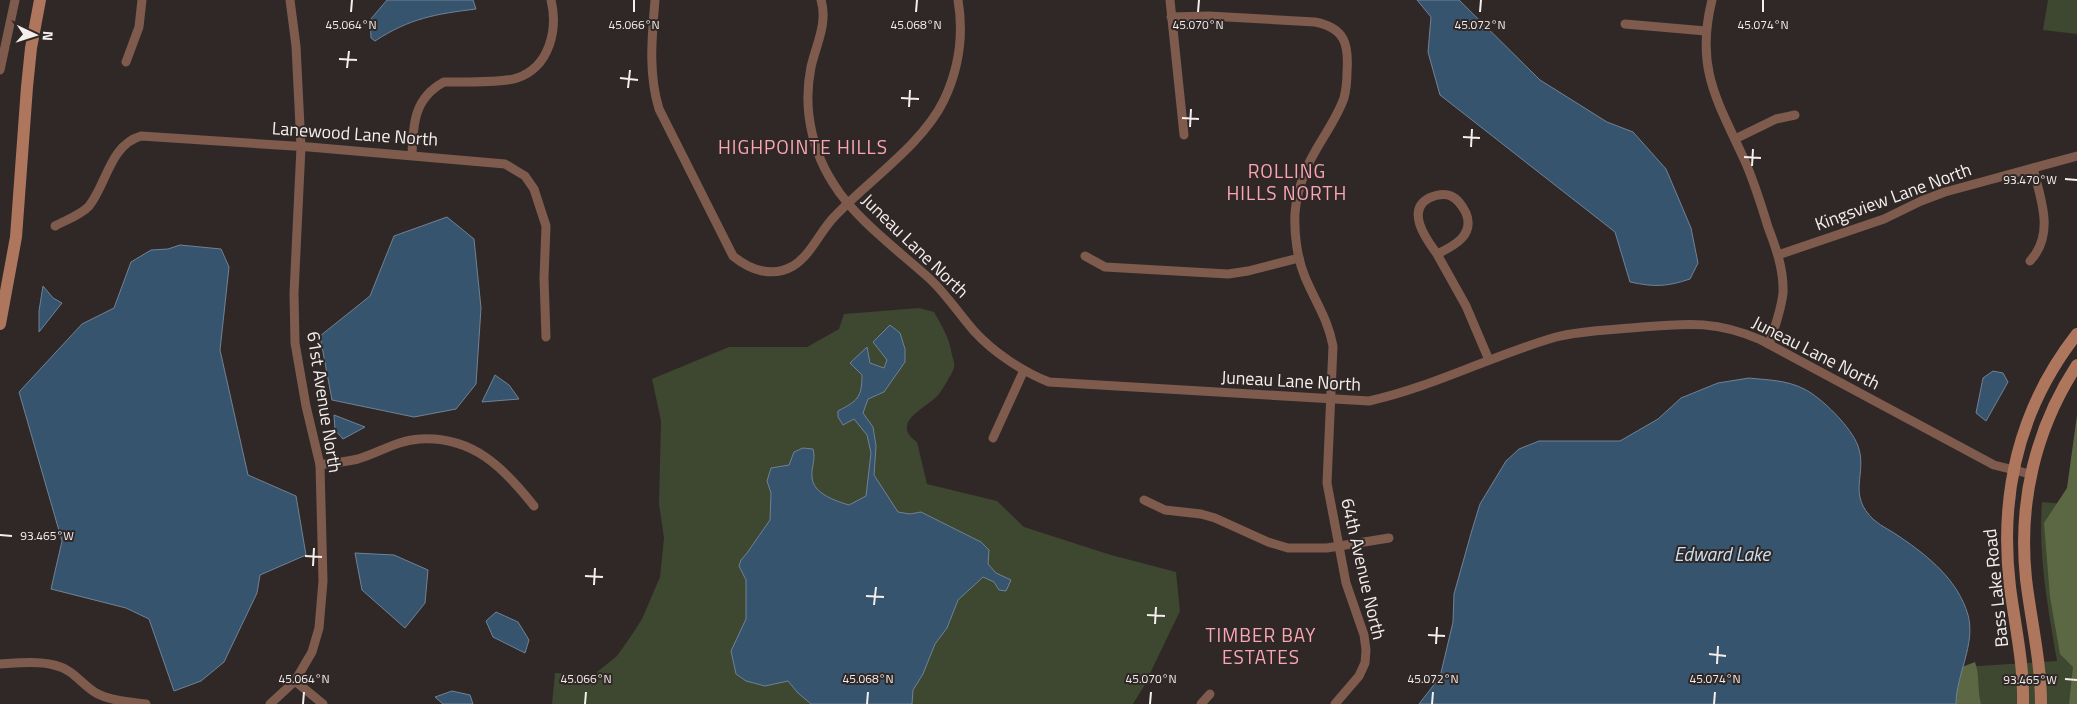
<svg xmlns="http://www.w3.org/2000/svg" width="2077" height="704" viewBox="0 0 2077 704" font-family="'Titillium Web',sans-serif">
  <rect width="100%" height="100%" fill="#302826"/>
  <g fill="#3e4730">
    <polygon points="2048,0 2077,0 2077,34 2043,30"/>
    <path d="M919,308L934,312C943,328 949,337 952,355C953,358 955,364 954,367C954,371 942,390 939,394C929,407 888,422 917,442L927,484L997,501L1024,527L1111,555L1176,572L1180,611L1144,686L1133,704H552L555,673L597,676V672L617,656L633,633L642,619L660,577L664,538L659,504L661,421L652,379L729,347H807L839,329L844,314Z"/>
    <path d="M2042,502L2077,505V704H1956L1957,684L1962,667L2057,661C2048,607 2038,557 2042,502Z"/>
  </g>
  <g fill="#5b6843">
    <polygon points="2077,415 2077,704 2069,704 2073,667 2060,654 2050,597 2044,523 2067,488"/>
    <path d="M1975,662C1980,676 1977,689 1981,704H1956L1957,684L1962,667Z"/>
  </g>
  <g fill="#37546f" stroke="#708295">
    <path d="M387,0H473L476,9C436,14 410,18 375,41L371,38L370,20Z"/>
    <path d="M1417,0H1459L1540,80L1607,122L1633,132L1666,169L1691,228L1698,263L1690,279C1666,287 1654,287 1630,282L1615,232L1440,95L1428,52L1431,17Z"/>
    <polygon points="447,217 474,239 481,308 476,384 456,409 414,417 332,400 320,336 370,296 394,236"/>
    <polygon points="180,245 221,249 229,267 220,350 248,475 296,496 306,555 260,575 257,593 224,662 201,681 174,691 149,619 126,608 51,589 62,541 19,392 82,324 114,308 131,262 151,250 168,249"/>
    <polygon points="43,286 53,298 62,303 39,332 39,311"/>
    <path d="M890,325L900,333L905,349V362L884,392L868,399L863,413L873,427L876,446L874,475L898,512L910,514L921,512L981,542L989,550L988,564L996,573L1011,580L1006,591L999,590L994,582L983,577L958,600L947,628L935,644L923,674L913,690L912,704H811L798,693L788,681L765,686L746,681L736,674L731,651L746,619V580L739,566L741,560L747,553L770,520L771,493L767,481L771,468L789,465L794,452L803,448L813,449C816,460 811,467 812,477C813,494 836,501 849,505L866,496L871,453L867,435L854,419L843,425L838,417V411C857,401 862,398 862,375L850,363L867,347L870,363L884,368L887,360L873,342Z"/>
    <polygon points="1993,371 2003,373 2008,382 1986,421 1976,413 1983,378"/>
    <polygon points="495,375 509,385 519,399 482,402"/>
    <path d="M1749,378C1767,380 1787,380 1804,389C1821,397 1852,428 1858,446C1868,474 1846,494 1874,520C1882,527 1892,531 1900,537C1928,556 1958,580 1968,615C1976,644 1956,675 1956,704H1419L1440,677L1453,622L1454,594L1472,530L1480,504L1506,461L1519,449L1539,441H1620L1658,419L1681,398L1718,383Z"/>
    <polygon points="334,415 365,427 343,439 335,430"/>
    <polygon points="355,553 394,555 428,570 425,603 405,628 362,590"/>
    <polygon points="496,612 518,622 529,640 525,653 493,637 486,621"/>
    <polygon points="452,691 470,695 473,704 443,704 435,697"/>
  </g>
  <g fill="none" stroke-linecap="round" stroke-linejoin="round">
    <g stroke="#7f5b4d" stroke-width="9">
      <path d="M655,0C652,37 648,73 659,109L733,256C750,270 772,278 793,266C811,255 820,231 835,216C868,181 923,144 944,100C959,68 964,35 958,0"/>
      <path d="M821,0C828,23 816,45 811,67C808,82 807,100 809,116C812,139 820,163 833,183C854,218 899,251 930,279C947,295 959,314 974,331C993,352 1023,372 1049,382L1369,401C1433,387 1493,355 1556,337C1583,330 1614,330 1642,327C1689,323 1718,321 1761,340L1994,465L2030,474"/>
      <polyline points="1170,0 1184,135"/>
      <path d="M1712,0C1695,68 1717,100 1744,159C1754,181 1761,204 1768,227C1776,248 1784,270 1783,293C1781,311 1775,327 1769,344"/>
      <path d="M1171,17L1209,16L1315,22C1345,28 1349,44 1347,72C1347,80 1346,90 1344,98C1335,124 1315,146 1305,172C1300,185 1296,200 1295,213C1294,233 1297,258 1305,277C1315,301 1328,319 1333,346L1327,483L1346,583L1364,635L1366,650L1365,663L1359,676L1335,704"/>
      <polyline points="1625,24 1706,31"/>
      <polyline points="126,62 139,27 142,0"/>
      <polyline points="0,70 15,0"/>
      <polyline points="1735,139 1776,119 1795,115"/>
      <path d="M412,155C413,124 414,98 444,82C460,82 503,83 517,78C550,67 558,29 551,0"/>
      <path d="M55,226C66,220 81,215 89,206C107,183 110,145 141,136L309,147L505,164L525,176L534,189L546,226L544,278L546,337"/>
      <path d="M1437,254C1427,240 1405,211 1429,198C1436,195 1444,193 1451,196C1458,199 1463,207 1466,213C1475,235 1454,246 1437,254L1466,306L1489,360"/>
      <polyline points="1778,255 1884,219 1921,201 1945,192 2077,156"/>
      <polyline points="1085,256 1105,267 1228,274 1248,271 1299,258"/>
      <path d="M2030,261C2055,234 2041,200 2033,168"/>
      <polyline points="993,438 1024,370"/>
      <path d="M320,465C332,463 345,462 358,459C379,453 397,440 420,439C473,436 504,468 534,506"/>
      <polyline points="1144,500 1165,510 1201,514 1215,518 1268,542 1288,548 1327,548 1389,538"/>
      <path d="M0,664C18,663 37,661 54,665C73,669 81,684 96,693C111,701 130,702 146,704"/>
      <polyline points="295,681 323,704"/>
      <polyline points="270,704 295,681 312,652 319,628 323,581 320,465 306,406 295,343 294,293 301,147 296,46 290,0"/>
      <polyline points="1201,704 1210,694"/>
    </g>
    <g stroke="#af765e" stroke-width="12">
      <polyline points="0,324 16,237 27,87 31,48 40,0"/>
      <path d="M2023,704C2024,664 2015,626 2010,587C1999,495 2019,408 2077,334"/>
      <path d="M2041,704C2041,661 2031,621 2026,579C2018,503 2035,429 2077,365"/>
    </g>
  </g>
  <path fill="none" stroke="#f4efed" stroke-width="2" d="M351,12L352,0M634,12V0M916,12L917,0M1198,12L1199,0M1480,12L1481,0M1763,12V0M339,59L357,60M347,68L349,51M620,78L638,80M628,88L630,70M901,98L919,99M909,107L910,90M1182,118L1199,119M1190,127L1191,109M1463,137L1480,138M1471,147L1472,129M1744,157L1761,158M1752,166L1753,149M2065,179L2077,180M0,535L12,536M305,556L322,557M313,566L314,548M585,576L603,577M594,585L595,568M866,596L884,597M874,605L876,587M1147,615L1165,616M1155,624L1156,607M1428,635L1445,636M1436,644L1437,627M1709,654L1726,656M1717,664L1718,646M2065,679L2077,680M303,704L304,692M585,704L586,692M867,704L868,692M1150,704L1151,692M1432,704L1433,692M1714,704L1715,692"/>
  <g text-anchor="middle" stroke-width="4" stroke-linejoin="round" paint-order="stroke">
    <g font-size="18" fill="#f4efed" stroke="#302826">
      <text transform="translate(355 134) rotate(4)" y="6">Lanewood Lane North</text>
      <text transform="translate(1893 197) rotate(-20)" y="6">Kingsview Lane North</text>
      <text transform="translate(915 246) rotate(44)" y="6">Juneau Lane North</text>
      <text transform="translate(1816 353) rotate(27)" y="6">Juneau Lane North</text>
      <text transform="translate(1291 381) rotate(3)" y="6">Juneau Lane North</text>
      <text transform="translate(324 402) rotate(81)" y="6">61st Avenue North</text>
      <text transform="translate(1363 569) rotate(77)" y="6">64th Avenue North</text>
      <text transform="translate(1996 588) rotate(-96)" y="6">Bass Lake Road</text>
    </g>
    <g font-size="19" letter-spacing="1" fill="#faa6b5" stroke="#302826">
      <text x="803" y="154">HIGHPOINTE HILLS</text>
      <text x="1287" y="178">ROLLING<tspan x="1287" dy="22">HILLS NORTH</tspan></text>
      <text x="1261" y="642">TIMBER BAY<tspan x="1261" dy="22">ESTATES</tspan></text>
    </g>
    <g font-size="19" font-style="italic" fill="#cce1f5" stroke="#302826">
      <text x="1722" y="561">Edward Lake</text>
    </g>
  </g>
  <g font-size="12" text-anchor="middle" fill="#f4efed" stroke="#302826" stroke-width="4" stroke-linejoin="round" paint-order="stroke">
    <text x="351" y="29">45.064°N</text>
    <text x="634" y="29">45.066°N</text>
    <text x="916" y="29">45.068°N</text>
    <text x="1198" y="29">45.070°N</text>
    <text x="1480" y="29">45.072°N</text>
    <text x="1763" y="29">45.074°N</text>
    <text x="2030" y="184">93.470°W</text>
    <text x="47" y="540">93.465°W</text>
    <text x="304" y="683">45.064°N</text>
    <text x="586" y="683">45.066°N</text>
    <text x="868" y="683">45.068°N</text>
    <text x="1151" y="683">45.070°N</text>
    <text x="1433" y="683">45.072°N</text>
    <text x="1715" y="683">45.074°N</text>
    <text x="2030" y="684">93.465°W</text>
  </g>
  <g transform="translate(35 35) rotate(94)" stroke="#302826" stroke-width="4" paint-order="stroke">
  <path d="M0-4L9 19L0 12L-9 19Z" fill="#f4efed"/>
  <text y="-8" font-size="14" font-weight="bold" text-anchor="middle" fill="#f4efed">N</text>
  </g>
</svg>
